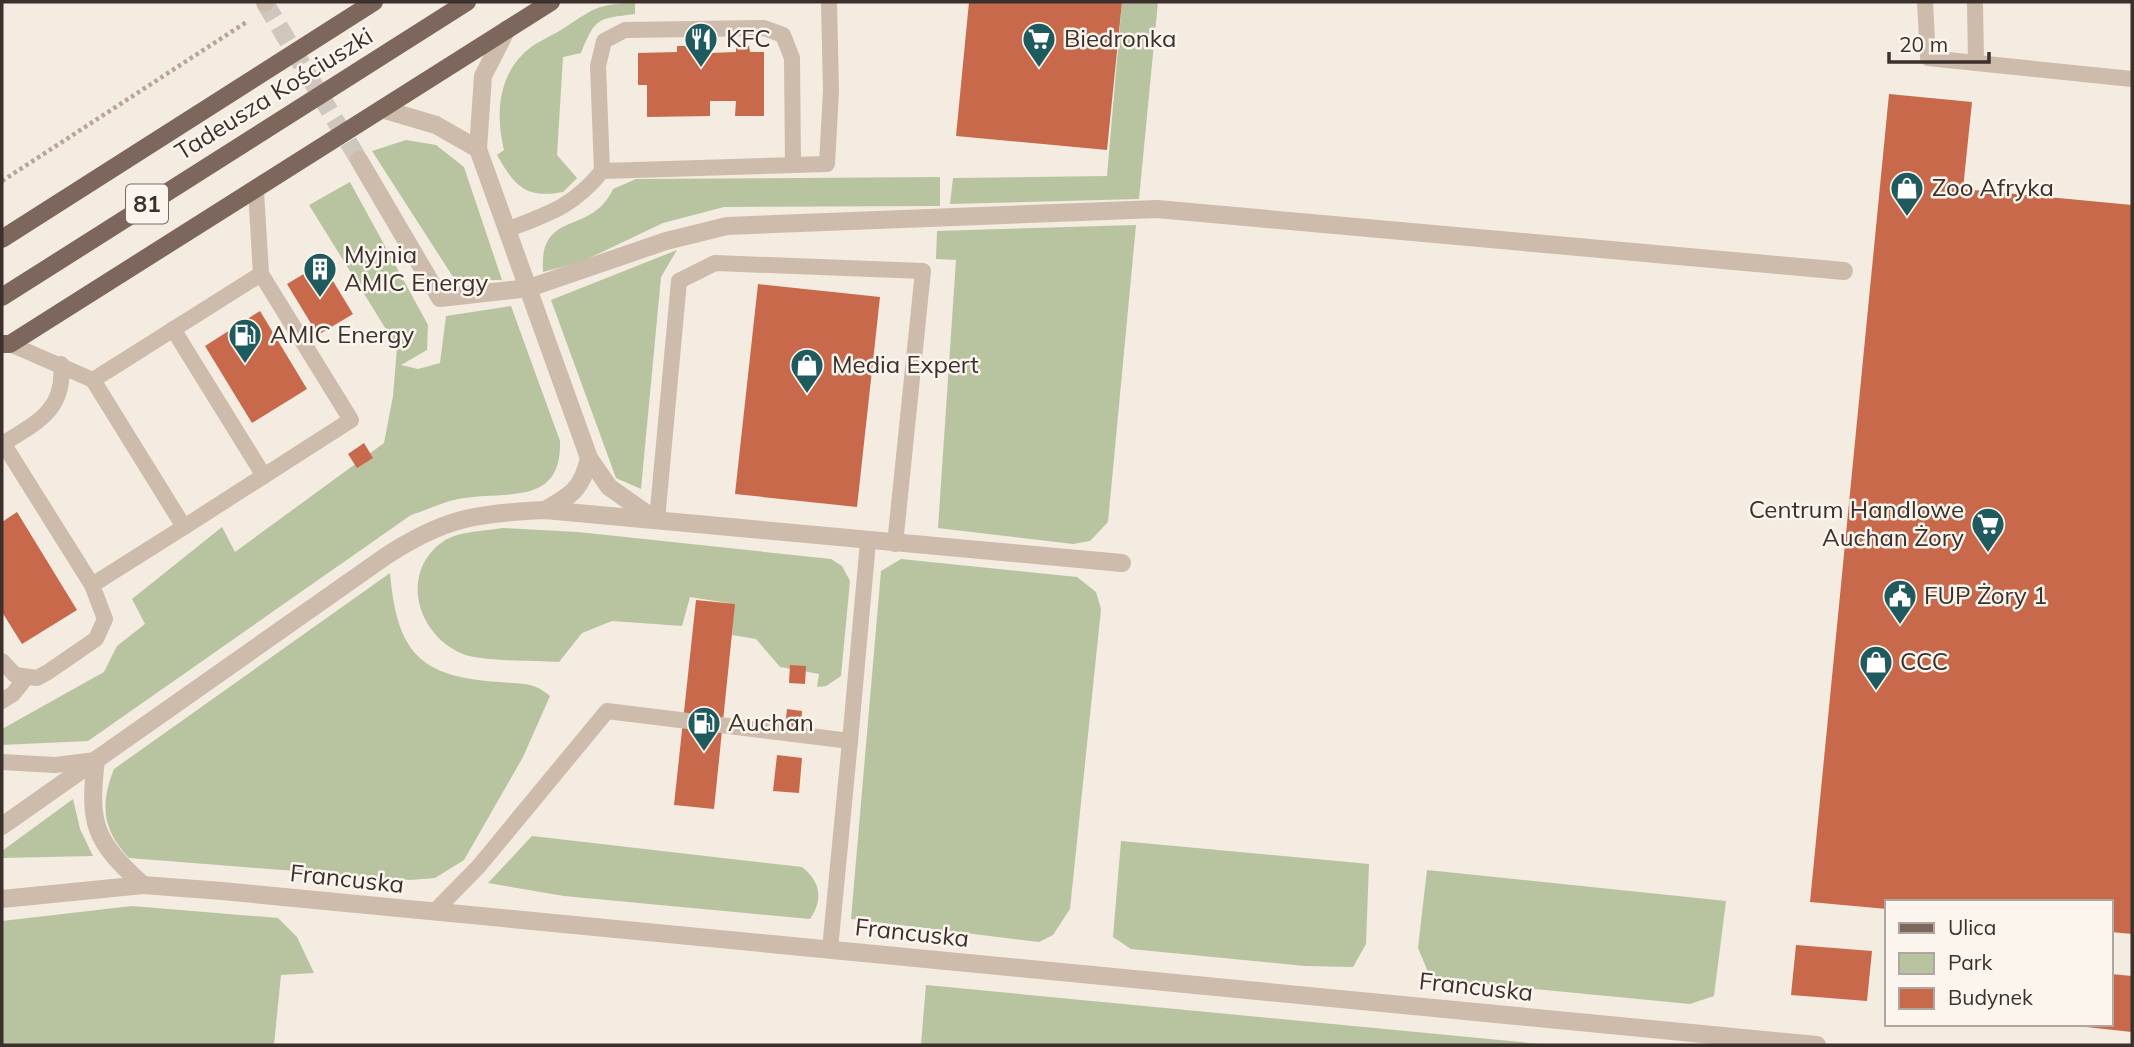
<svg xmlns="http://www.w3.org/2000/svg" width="2134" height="1047" viewBox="0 0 2134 1047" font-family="Mulish,sans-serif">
  <rect width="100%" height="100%" fill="#f4ebe1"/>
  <g fill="#b8c4a0">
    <polygon points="1122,2 1158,2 1139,199 950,204 953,178 1107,176"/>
    <path d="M635,3V14C597,19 596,17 581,53L563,57L557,155L577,178L563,192C525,199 515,186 497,155L504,150C496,117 497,79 524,53C533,44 549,37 561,30C594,9 595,4 635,3Z"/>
    <polygon points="406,140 436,145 464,167 502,280 455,280 372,151"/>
    <path d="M940,177V206L724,207L663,223L581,262L543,272C539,208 591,237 613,189L636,179Z"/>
    <path d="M350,182L428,325L427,350L401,365L418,369L440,363L446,316L511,306L560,441C562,508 505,490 458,499C443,502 427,510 411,515L88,741L2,745V729L104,672L117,646L145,624L132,599L222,527L235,552L384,443L393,396L397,347L309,205Z"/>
    <polygon points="1136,225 1108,522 1090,541 1073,544 938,528 956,260 936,259 937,231"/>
    <polygon points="677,250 661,277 641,489 616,478 551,300"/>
    <path d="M503,528L578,532L831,559L842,566L850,581L841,676L826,686L817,687L819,674L780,667L756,639L732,635L734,604L690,597L682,626L612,621L582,633L559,662C536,660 482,662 463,654C418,636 399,575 441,543C456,531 485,531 503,528Z"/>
    <polygon points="901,559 1077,577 1096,592 1101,609 1070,909 1053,935 1039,942 851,919 881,571"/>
    <path d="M390,573C397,652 419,677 499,682C521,684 533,681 550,696L523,757L464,860L435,878L410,880L129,858C102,830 100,804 114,769Z"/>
    <polygon points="73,799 80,829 93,856 2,858 2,851"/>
    <path d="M532,836L802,867C821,882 823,900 810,919L564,896L488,883Z"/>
    <polygon points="1121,841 1369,864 1366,944 1353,967 1305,966 1131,949 1113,937"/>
    <polygon points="1427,870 1726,901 1714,996 1690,1004 1431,979 1418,948"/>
    <polygon points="132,906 278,918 297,937 314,973 281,975 274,1045 2,1045 2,921"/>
    <polygon points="926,985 1551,1045 921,1045"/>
  </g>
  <g fill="#c8694b">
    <polygon points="969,2 1122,2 1107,150 956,136"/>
    <polygon points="677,46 709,46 710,53 736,52 736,46 749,46 750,52 764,52 764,116 735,116 736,101 710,101 710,116 647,117 647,85 638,85 638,53 677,52"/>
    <polygon points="1889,94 1972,102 1963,189 2132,205 2132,934 2111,932 2111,902 1887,902 1887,909 1810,902"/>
    <polygon points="322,263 353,314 318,335 287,284"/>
    <polygon points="758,284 880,297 857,507 735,494"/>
    <polygon points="260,311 307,389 252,423 205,346"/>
    <polygon points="364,443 373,458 357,468 348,454"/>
    <polygon points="17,512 77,610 22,644 2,612 2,522"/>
    <polygon points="696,600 735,604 714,809 674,805"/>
    <polygon points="790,665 806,666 805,684 789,683"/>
    <polygon points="787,709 802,711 801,728 785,727"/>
    <polygon points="777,755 802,758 799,793 773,791"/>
    <polygon points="1796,945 1872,951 1867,1001 1791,995"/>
    <polygon points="2111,974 2132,976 2132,1032 2077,1026 2111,1024"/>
  </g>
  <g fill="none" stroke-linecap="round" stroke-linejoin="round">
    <polyline stroke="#cfc6bd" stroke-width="18" stroke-dasharray="18 9" stroke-linecap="butt" points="265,3 359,160"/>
    <polyline stroke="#b9a596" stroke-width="4.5" stroke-dasharray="3.5 3.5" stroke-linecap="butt" points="2,181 248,21"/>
    <g stroke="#cdbbac" stroke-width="16">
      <polyline points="1925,2 1928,58 2132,79"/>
      <polyline points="1975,2 1976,63"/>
      <polyline points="602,171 827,164 831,91 829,2"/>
      <path d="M509,229C550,213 574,206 602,171L598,66L604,41L625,30L764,28L783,35L792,58L793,164"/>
      <polyline points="173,329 264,476"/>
      <polyline points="10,344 93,380 261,274 256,191"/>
      <polyline points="93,380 184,527 351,420 261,274"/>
      <path d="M2,444C36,423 66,410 61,364"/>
      <polyline points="657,520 679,281 715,263 923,271 895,544"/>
      <polyline points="92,585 184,527"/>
      <polyline points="2,661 15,675 37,678 48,672 96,639 105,619 92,585 3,443"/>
      <polyline points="2,701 13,694 25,679"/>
      <polyline points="850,741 868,542"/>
      <polyline points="2,762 55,765 96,760"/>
      <polyline points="434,912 479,866 607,711 850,741 830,949"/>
    </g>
    <g stroke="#cdbbac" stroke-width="18">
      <polyline points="265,2 265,3"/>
      <polyline points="359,160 440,298 529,288 666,241 727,226 1157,209 1844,271"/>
    </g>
    <g stroke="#cdbbac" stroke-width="18">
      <polyline points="507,29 483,76 478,149 589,458 609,487 653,518"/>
      <polyline points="382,109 436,125 478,149"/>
      <path d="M545,510C572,495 582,489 589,458"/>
      <path d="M96,760C88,826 95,841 143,885"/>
      <path d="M2,826L386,556C444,518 477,513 545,510L1122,563"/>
      <polyline points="2,899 143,885 222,891 1817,1045"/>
    </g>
    <g stroke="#7d675c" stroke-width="18">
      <polyline points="2,239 374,2"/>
      <polyline points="2,297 467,2"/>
      <polyline points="2,344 10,344 551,2"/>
    </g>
  </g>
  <defs>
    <symbol id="restaurant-pin" viewBox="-11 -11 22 30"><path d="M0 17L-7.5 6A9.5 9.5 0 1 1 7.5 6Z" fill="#1f5a5e" stroke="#fbf5ee"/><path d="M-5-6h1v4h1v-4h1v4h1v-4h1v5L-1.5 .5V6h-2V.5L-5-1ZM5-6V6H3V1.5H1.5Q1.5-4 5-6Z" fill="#fff"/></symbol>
    <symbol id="supermarket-pin" viewBox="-11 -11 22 30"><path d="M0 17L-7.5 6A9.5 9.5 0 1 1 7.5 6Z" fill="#1f5a5e" stroke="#fbf5ee"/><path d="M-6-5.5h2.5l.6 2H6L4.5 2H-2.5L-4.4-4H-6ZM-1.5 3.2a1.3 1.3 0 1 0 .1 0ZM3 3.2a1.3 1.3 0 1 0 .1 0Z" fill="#fff"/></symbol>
    <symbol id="shop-pin" viewBox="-11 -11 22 30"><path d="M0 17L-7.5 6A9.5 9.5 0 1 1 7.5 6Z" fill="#1f5a5e" stroke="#fbf5ee"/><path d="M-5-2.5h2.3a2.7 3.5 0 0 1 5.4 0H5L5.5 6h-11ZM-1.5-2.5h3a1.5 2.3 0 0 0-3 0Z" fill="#fff"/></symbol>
    <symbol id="building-pin" viewBox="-11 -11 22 30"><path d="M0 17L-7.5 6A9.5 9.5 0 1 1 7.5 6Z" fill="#1f5a5e" stroke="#fbf5ee"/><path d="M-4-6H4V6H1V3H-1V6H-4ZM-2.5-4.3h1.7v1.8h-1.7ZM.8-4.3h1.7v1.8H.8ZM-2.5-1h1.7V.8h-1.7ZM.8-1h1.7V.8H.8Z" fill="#fff"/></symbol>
    <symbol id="fuel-pin" viewBox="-11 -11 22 30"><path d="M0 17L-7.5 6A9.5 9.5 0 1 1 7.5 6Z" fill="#1f5a5e" stroke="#fbf5ee"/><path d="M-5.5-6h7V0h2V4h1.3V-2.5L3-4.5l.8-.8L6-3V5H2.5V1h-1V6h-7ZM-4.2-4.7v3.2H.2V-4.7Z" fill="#fff"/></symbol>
    <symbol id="civic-pin" viewBox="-11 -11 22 30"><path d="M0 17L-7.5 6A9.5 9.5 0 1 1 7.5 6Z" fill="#1f5a5e" stroke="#fbf5ee"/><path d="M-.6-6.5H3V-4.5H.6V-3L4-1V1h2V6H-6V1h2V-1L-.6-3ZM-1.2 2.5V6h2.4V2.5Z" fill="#fff"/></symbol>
  </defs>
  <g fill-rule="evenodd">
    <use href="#restaurant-pin" x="682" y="20" width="38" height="52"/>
    <use href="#supermarket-pin" x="1020" y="20" width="38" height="52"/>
    <use href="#shop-pin" x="1888" y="169" width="38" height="52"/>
    <use href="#building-pin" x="301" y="250" width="38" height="52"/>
    <use href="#fuel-pin" x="226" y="316" width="38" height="52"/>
    <use href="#shop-pin" x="788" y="346" width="38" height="52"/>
    <use href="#supermarket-pin" x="1969" y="505" width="38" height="52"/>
    <use href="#civic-pin" x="1881" y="577" width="38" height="52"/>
    <use href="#shop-pin" x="1857" y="643" width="38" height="52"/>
    <use href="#fuel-pin" x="685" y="704" width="38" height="52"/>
  </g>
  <g text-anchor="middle" stroke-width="5" stroke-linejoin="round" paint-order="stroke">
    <rect fill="#fbf5ee" stroke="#756b66" stroke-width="2" x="126" y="184.5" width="42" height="39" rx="5"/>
    <g font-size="23" font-weight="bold" fill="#3b302b">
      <text x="147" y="212">81</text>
    </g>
    <g font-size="24" fill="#3b302b" stroke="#fbf5ee" text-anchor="start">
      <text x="726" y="47">KFC</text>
      <text x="1064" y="47">Biedronka</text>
      <text x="1932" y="196">Zoo Afryka</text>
      <text x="344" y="263">Myjnia<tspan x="344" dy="28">AMIC Energy</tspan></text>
      <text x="270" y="343">AMIC Energy</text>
      <text x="832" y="373">Media Expert</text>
      <text x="1964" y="518" text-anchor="end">Centrum Handlowe<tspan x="1964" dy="28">Auchan Żory</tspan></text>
      <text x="1924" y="604">FUP Żory 1</text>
      <text x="1900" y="670">CCC</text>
      <text x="728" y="731">Auchan</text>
    </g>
    <g font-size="24" fill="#3b302b" stroke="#fbf5ee">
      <text transform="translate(274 94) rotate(-32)" y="8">Tadeusza Kościuszki</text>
      <text transform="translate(347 879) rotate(6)" y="8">Francuska</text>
      <text transform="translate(912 933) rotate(6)" y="8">Francuska</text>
      <text transform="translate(1476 987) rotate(6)" y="8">Francuska</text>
    </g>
  </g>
  <rect width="2134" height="1047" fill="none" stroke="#3b302b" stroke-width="7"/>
  <rect x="1885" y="900" width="228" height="126" fill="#fbf5ee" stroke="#aea6a0" stroke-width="2"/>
  <rect x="1899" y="923" width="35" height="10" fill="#7d675c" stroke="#aea6a0" stroke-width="2"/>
  <text x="1948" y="935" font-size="21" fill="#3b302b">Ulica</text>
  <rect x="1899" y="953" width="35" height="21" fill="#b8c4a0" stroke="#aea6a0" stroke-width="2"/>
  <text x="1948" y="970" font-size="21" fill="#3b302b">Park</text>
  <rect x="1899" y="988" width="35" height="21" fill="#c8694b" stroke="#aea6a0" stroke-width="2"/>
  <text x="1948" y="1005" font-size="21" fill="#3b302b">Budynek</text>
  <path d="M1889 52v10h100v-10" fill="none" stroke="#3b302b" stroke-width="3.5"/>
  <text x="1899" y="52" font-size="21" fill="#3b302b" stroke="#fbf5ee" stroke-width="5" paint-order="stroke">20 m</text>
</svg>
